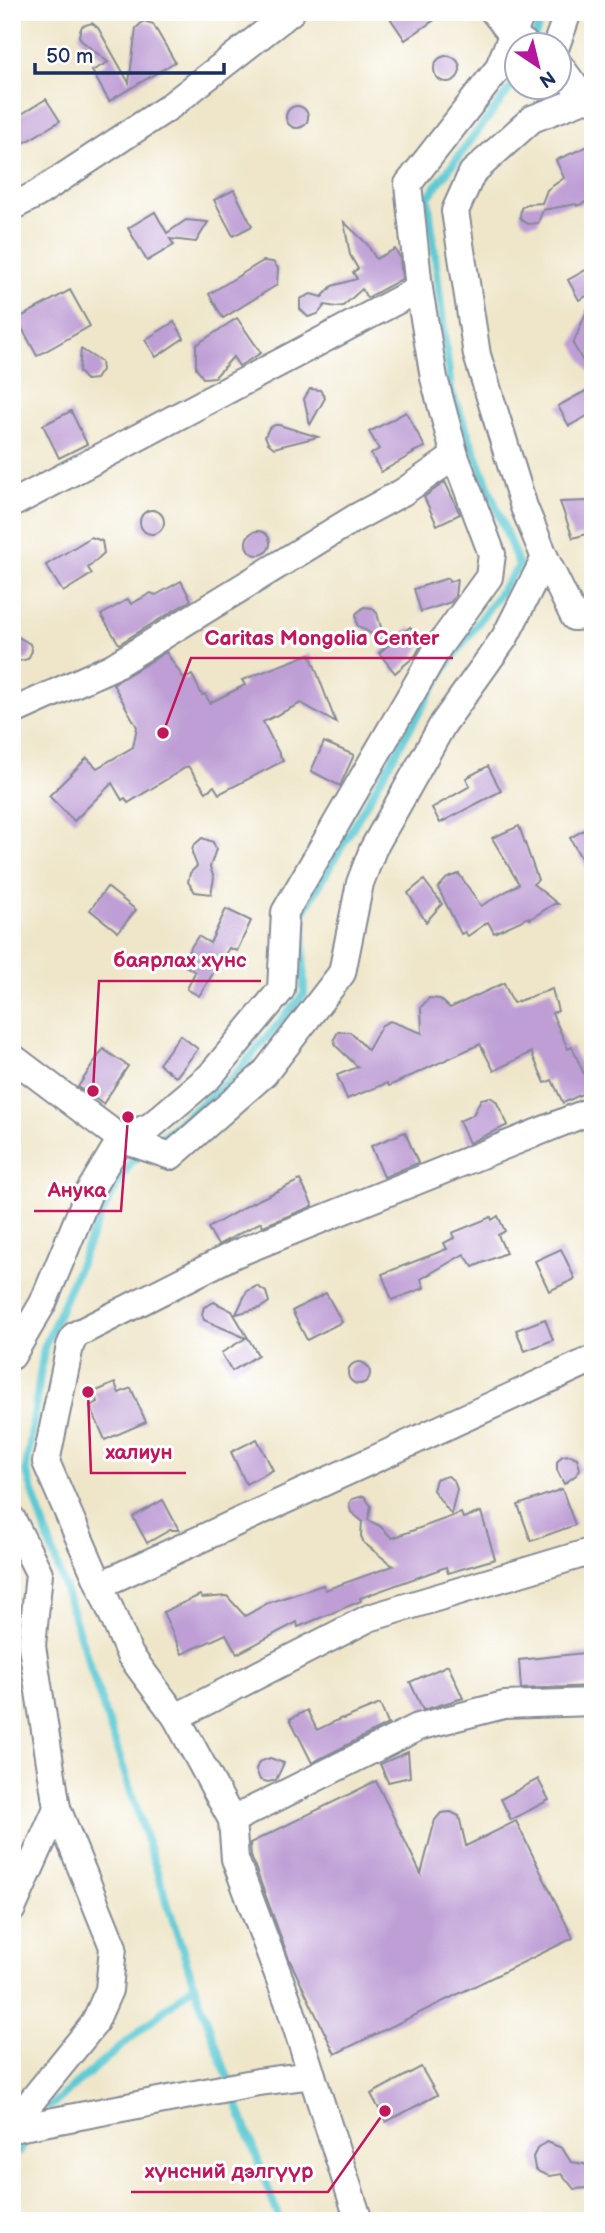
<svg xmlns="http://www.w3.org/2000/svg" width="605" height="2233" viewBox="0 0 605 2233" font-family="'Balsamiq Sans',sans-serif">
  <rect width="100%" height="100%" fill="#fff"/>
  <filter id="ink" filterUnits="userSpaceOnUse"><feTurbulence type="fractalNoise" baseFrequency=".0143" numOctaves="2"/><feDisplacementMap in="SourceGraphic" scale="14" xChannelSelector="R" yChannelSelector="G"/><feConvolveMatrix kernelMatrix="1 2 1 2 8 2 1 2 1" color-interpolation-filters="sRGB"/></filter>
  <filter id="wash" filterUnits="userSpaceOnUse"><feTurbulence type="fractalNoise" baseFrequency=".00686" numOctaves="4" result="noise"/><feDisplacementMap in="SourceGraphic" scale="28" xChannelSelector="R" yChannelSelector="G"/><feGaussianBlur stdDeviation="1.57" result="paint"/><feColorMatrix in="noise" values="0 0 0 0 0 0 0 0 0 0 0 0 0 0 0 0 0 1.4 0 .05"/><feComposite in="paint" operator="in"/></filter>
  <g filter="url(#wash)">
    <rect width="100%" height="100%" fill="#efe6c9"/>
    <g fill="none" stroke-linecap="round" stroke-linejoin="round">
      <g stroke="#5cc9d4" stroke-width="8">
        <polyline points="531,46 544,12"/>
        <polyline points="49,2107 194,1985"/>
        <polyline points="12,2155 18,2153 22,2146"/>
        <polyline points="280,2221 194,1985 26,1470 44,1348 99,1218 131,1162 233,1077 304,994 303,913 444,670 519,566 451,390 428,197 518,78"/>
      </g>
    </g>
    <g id="blocks">
      <g fill="#be9ed5">
        <polygon points="386,12 446,12 405,40"/>
        <polygon points="144,21 153,24 175,62 109,101 92,71 108,62 82,41 79,36 80,31 82,26 92,23 98,28 129,83 136,28"/>
        <circle cx="447" cy="69" r="13"/>
        <polygon points="46,99 60,121 24,143 22,140 12,145 12,120"/>
        <circle cx="297" cy="117" r="11"/>
        <polygon points="593,144 593,199 577,206 576,204 543,210 538,223 528,224 523,221 520,217 521,208 527,204 542,203 547,190 564,178 556,160"/>
        <polygon points="234,190 252,226 233,236 214,200"/>
        <polygon points="155,212 167,233 186,220 208,222 196,242 170,239 174,245 147,261 128,228"/>
        <polygon points="344,222 367,244 376,259 395,249 400,257 402,279 367,298 362,289 343,306 336,307 325,305 318,314 308,317 300,309 300,299 311,294 322,297 332,286 357,279 353,272 358,269 350,255"/>
        <polygon points="263,261 273,262 278,268 277,285 223,318 209,294"/>
        <polygon points="593,266 593,293 579,300 568,280"/>
        <polygon points="70,290 90,326 37,356 17,319"/>
        <polygon points="593,296 593,379 573,344"/>
        <polygon points="237,318 261,353 239,366 233,357 215,377 203,378 196,368 196,345"/>
        <polygon points="174,322 184,338 156,357 145,340"/>
        <polygon points="81,349 101,362 102,370 96,379 86,380 79,372"/>
        <polygon points="593,387 593,413 569,426 558,406"/>
        <polygon points="310,389 320,390 325,398 310,425 304,399"/>
        <polygon points="71,411 87,444 59,458 43,425"/>
        <polygon points="406,412 425,447 413,452 414,453 381,472 371,454 379,449 369,432"/>
        <polygon points="275,425 279,425 318,437 274,448 268,443 265,436 269,428"/>
        <polygon points="445,482 460,514 437,525 424,497"/>
        <polygon points="589,501 593,516 593,532 573,538 560,502"/>
        <circle cx="152" cy="522" r="12"/>
        <circle cx="258" cy="543" r="12"/>
        <polygon points="91,537 102,541 104,553 88,568 92,574 63,592 46,565"/>
        <polygon points="448,578 449,582 457,579 455,596 451,602 421,612 414,589"/>
        <polygon points="181,581 191,600 119,644 101,615 128,599 131,604 151,593 156,595"/>
        <polygon points="364,607 372,608 377,613 385,642 357,625 356,614"/>
        <polygon points="410,627 423,642 415,656 395,673 379,653"/>
        <polygon points="12,633 30,644 32,651 28,659 12,663"/>
        <polygon points="166,652 184,679 192,675 202,695 205,694 210,703 245,685 242,680 310,654 336,723 301,703 263,722 283,761 219,794 214,786 206,792 188,766 128,803 125,798 122,800 112,783 74,821 49,796 87,758 97,768 133,747 137,727 113,684"/>
        <polygon points="324,742 354,755 340,786 311,771"/>
        <polygon points="488,766 501,791 440,823 432,808 470,786 466,778"/>
        <polygon points="593,825 593,880 570,838"/>
        <polygon points="519,826 538,880 533,884 558,904 554,904 530,919 529,917 494,933 488,922 468,936 465,932 461,934 438,888 447,878 459,874 481,906 519,884 492,838"/>
        <polygon points="202,838 213,842 216,849 210,867 214,878 211,894 195,892 188,882 190,873 197,866 192,853 193,846"/>
        <polygon points="424,880 442,904 426,922 408,893"/>
        <polygon points="107,887 136,910 118,932 90,910"/>
        <polygon points="226,909 251,921 237,951 229,948 199,996 187,989 195,972 181,963 198,936 210,943"/>
        <polygon points="504,983 513,1003 552,989 558,1011 552,1013 568,1049 572,1047 591,1090 563,1103 552,1080 545,1083 531,1052 494,1071 480,1044 389,1086 387,1083 347,1099 337,1075 358,1067 336,1046 334,1039 338,1032 350,1032 368,1050 382,1025 390,1021 422,1033 421,1007 429,998 440,999 450,1008"/>
        <polygon points="180,1035 198,1049 176,1077 159,1064"/>
        <polygon points="103,1049 128,1066 103,1104 78,1087"/>
        <polygon points="490,1097 496,1101 508,1125 469,1143 459,1121 473,1115 481,1099"/>
        <polygon points="405,1132 418,1163 384,1177 371,1146"/>
        <polygon points="300,1180 313,1206 263,1226 261,1222 218,1245 208,1228 252,1203"/>
        <polygon points="498,1216 505,1231 498,1235 506,1253 473,1267 464,1254 421,1279 424,1288 392,1300 382,1274 447,1249 444,1243 454,1238 452,1233 491,1217 492,1220"/>
        <polygon points="561,1249 575,1279 549,1291 535,1261"/>
        <polygon points="257,1286 266,1292 269,1302 260,1308 236,1314 247,1291"/>
        <polygon points="326,1293 342,1322 307,1340 292,1311"/>
        <polygon points="214,1302 232,1311 258,1355 232,1371 221,1353 246,1338 204,1320 202,1314 204,1307"/>
        <polygon points="545,1319 553,1340 525,1351 516,1330"/>
        <circle cx="359" cy="1373" r="11"/>
        <polygon points="115,1383 119,1393 131,1388 146,1422 105,1440 90,1406 98,1402 94,1392"/>
        <polygon points="257,1439 273,1470 246,1484 231,1452"/>
        <polygon points="570,1455 577,1458 580,1469 576,1475 564,1484 557,1470 557,1462 562,1456"/>
        <polygon points="448,1476 454,1481 457,1489 451,1514 433,1490 436,1479"/>
        <polygon points="562,1489 575,1525 531,1541 518,1505"/>
        <polygon points="364,1496 371,1506 368,1520 380,1526 392,1538 461,1513 463,1518 481,1512 495,1559 448,1573 446,1567 360,1598 361,1601 298,1627 297,1622 237,1654 226,1634 182,1654 163,1612 200,1595 202,1598 227,1596 245,1616 268,1603 323,1585 325,1590 393,1566 364,1543 361,1536 362,1521 351,1512 349,1504 352,1499"/>
        <polygon points="163,1500 179,1530 170,1530 147,1543 133,1517"/>
        <polygon points="593,1652 593,1686 521,1689 519,1660"/>
        <polygon points="448,1665 463,1698 423,1710 410,1682"/>
        <polygon points="380,1704 388,1724 312,1763 290,1719 307,1710 317,1730 342,1718 343,1719"/>
        <polygon points="408,1752 410,1777 388,1782 380,1764"/>
        <polygon points="270,1758 284,1763 276,1780 268,1782 260,1780 256,1769 259,1762"/>
        <polygon points="538,1779 549,1800 511,1820 501,1799"/>
        <polygon points="376,1781 421,1874 435,1820 441,1813 451,1812 459,1816 466,1846 516,1821 573,1938 335,2054 289,1959 251,1856 250,1843"/>
        <polygon points="421,2067 437,2095 386,2122 371,2094"/>
        <polygon points="547,2142 562,2148 571,2162 584,2164 590,2169 593,2180 588,2188 574,2189 562,2174 549,2176 539,2172 535,2168 533,2157 538,2147"/>
      </g>
    </g>
  </g>
  <g filter="url(#ink)">
    <use href="#blocks" fill-opacity="0" stroke="#858a94" stroke-width="2"/>
    <g fill="none" stroke-linecap="round" stroke-linejoin="round">
      <defs>
        <g id="street">
          <polyline points="494,12 513,36 524,43"/>
          <polyline points="556,46 568,12"/>
          <polyline points="560,66 584,99 593,100"/>
          <polyline points="12,207 37,194 169,107 291,12"/>
          <polyline points="12,504 419,289"/>
          <polyline points="545,558 524,507 477,355 455,211 472,173 532,119 584,99"/>
          <polyline points="12,712 112,667 355,518 403,492 455,456"/>
          <polyline points="12,1057 121,1139 151,1126 210,1076 281,990 285,912 439,646 489,577 492,554 455,456 434,378 419,289 408,184 498,69 522,12"/>
          <polyline points="12,1356 43,1303 89,1192 121,1139 171,1156 264,1074 342,973 360,883 373,849 443,724 505,637 545,558 574,617 593,615"/>
          <polyline points="12,1519 39,1573 32,1646 57,1808 12,1909"/>
          <polyline points="100,1585 593,1359"/>
          <polyline points="176,1717 369,1618 593,1551"/>
          <polyline points="232,1820 418,1727 504,1705 593,1702"/>
          <polyline points="12,2125 94,2024 109,1990 113,1947 57,1808"/>
          <polyline points="12,2129 258,2082 312,2075"/>
          <polyline points="359,2221 289,2004 235,1859 232,1820 176,1717 130,1655 46,1462 70,1346 75,1335 235,1254 593,1110"/>
        </g>
      </defs>
      <use href="#street" stroke="#858a94" stroke-width="30"/>
      <use href="#street" stroke="#fff" stroke-width="26"/>
    </g>
  </g>
  <path fill="none" stroke="#c2185b" stroke-width="2.5" d="M163 733L191 658H453M93 1091L99 981H261M128 1117L121 1211H34M88 1392L91 1473H186M385 2111L328 2192H131"/>
  <g fill="#c2185b" stroke="#fff" stroke-width="2.5">
    <circle cx="163" cy="733" r="7"/>
    <circle cx="93" cy="1091" r="7"/>
    <circle cx="128" cy="1117" r="7"/>
    <circle cx="88" cy="1392" r="7"/>
    <circle cx="385" cy="2111" r="7"/>
  </g>
  <g font-size="21" text-anchor="middle" font-weight="bold" fill="#c2185b" stroke="#fff" stroke-width="6" stroke-linejoin="round" paint-order="stroke">
    <text x="322" y="645">Caritas Mongolia Center</text>
    <text x="180" y="967">баярлах хүнс</text>
    <text x="77" y="1197">Анука</text>
    <text x="139" y="1459">халиун</text>
    <text x="229" y="2178">хүнсний дэлгүүр</text>
  </g>
  <rect width="605" height="2233" fill="none" stroke="#fff" stroke-width="42"/>
  <g transform="translate(538 66) rotate(145)"><circle r="33" fill="#ffffff" stroke="#a4acbf" stroke-width="2"/>
  <path d="M0-5L12 26L0 18L-12 26Z" fill="#b5179e"/>
  <text y="-10" font-size="19" font-weight="bold" text-anchor="middle" fill="#1b2f5e">N</text>
  </g>
  <path d="M35 63v10h189v-10" fill="none" stroke="#1b2f5e" stroke-width="3.5"/>
  <text x="46" y="63" font-size="21" fill="#1b2f5e" stroke="#ffffff" stroke-width="5" paint-order="stroke">50 m</text>
</svg>
